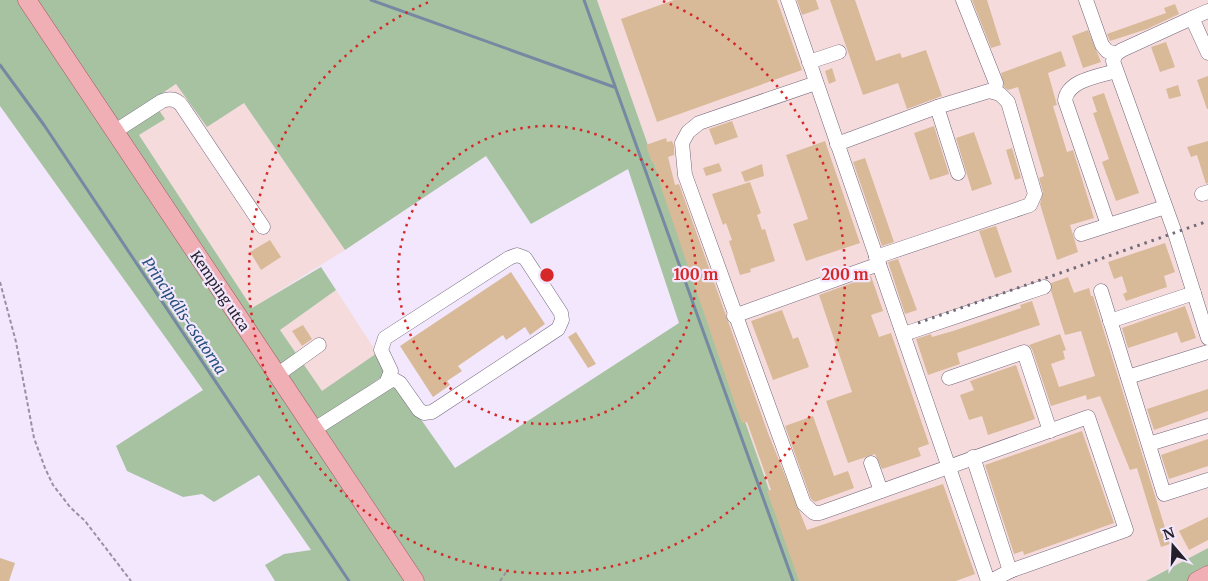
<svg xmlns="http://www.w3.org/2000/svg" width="1208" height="581" viewBox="0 0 1208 581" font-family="Merriweather,serif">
  <rect width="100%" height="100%" fill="#f2e7fc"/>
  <g fill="#f6dbdc">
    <polygon points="597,0 1208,0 1208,548 1146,581 801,581"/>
    <polygon points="177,84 244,103 345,250 252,308 139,135 164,119 151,100"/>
    <polygon points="336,290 377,353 322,392 280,330"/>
  </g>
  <g fill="#a7c2a0" fill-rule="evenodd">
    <path d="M0,0H597L801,581H275L265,565L284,554L311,550L259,475L214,502L202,494L183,497L127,471L116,446L203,390L0,106ZM176,84L207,127L244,103L345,250L486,156L531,224L628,169L679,323L455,468L399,388L390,386L376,395L370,385L383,376L385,366L377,353L322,391L280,330L336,290L321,267L252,308L139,135L165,119L152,100Z"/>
    <polygon points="1208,548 1208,581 1146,581"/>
  </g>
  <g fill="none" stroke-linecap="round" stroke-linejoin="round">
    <g stroke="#7589a2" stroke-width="3">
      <polyline points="371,0 614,87"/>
      <polyline points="584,0 793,581"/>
      <polyline points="0,65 44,125 349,581"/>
    </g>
  </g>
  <g fill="#d8ba99">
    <polygon points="674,0 777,0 802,70 657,122 621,19"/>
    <polygon points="797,0 816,0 819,9 802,15"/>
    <polygon points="830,0 855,0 876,61 900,53 902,58 926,50 942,96 907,109 898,83 863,95"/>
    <polygon points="972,0 987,0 1001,45 991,48"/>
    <polygon points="1175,4 1179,14 1147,29 1110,41 1107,34 1166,13 1164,8"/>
    <polygon points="1088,30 1101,62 1083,68 1072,36"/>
    <polygon points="1166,42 1175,67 1160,72 1151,47"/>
    <polygon points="1061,51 1066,66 1048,73 1057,105 1053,106 1067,152 1073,150 1094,218 1070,225 1078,252 1057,260 1040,204 1043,192 1039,178 1044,176 1018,87 1008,90 1004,87 1001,73"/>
    <polygon points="832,68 836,81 829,84 825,71"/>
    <polygon points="1208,76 1208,109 1207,109 1197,80"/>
    <polygon points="1178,85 1181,96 1169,99 1166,89"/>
    <polygon points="1104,93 1139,193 1116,201 1102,162 1109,159 1093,113 1097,112 1092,97"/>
    <polygon points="732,121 738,137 715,145 709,129"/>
    <polygon points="934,126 949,174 930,180 914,133"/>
    <polygon points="974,132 992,184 972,191 956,138"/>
    <polygon points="666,138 667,142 672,141 674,146 674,155 668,157 675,185 679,184 768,433 807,530 943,484 975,574 956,581 799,581 767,491 771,490 747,422 742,423 736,407 662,190 654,162 652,163 646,145"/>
    <polygon points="825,141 860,243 806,261 793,224 808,219 786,155"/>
    <polygon points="1208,141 1208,183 1206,184 1197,155 1191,157 1187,147"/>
    <polygon points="1012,148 1021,178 1015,180 1006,150"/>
    <polygon points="865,158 894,242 882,246 853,162"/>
    <polygon points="719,163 722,171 706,176 703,168"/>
    <polygon points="762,164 764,176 745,182 741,172"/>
    <polygon points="750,182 761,213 757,215 762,230 765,229 775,261 750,269 751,272 740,275 729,241 732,240 726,223 723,225 712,194"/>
    <polygon points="996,226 1012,272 995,278 979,231"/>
    <polygon points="270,240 281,257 261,270 250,252"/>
    <polygon points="1165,243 1175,272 1164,276 1167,287 1126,301 1123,294 1127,292 1122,276 1114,279 1108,262"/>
    <polygon points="898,259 917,310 905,314 888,262"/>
    <polygon points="511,272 545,324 530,335 525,327 506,340 503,335 458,366 462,371 447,381 450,385 433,397 400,346"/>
    <polygon points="871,276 883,311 871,315 879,337 891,333 929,444 918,448 921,456 882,469 875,454 848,463 826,401 852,392 819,295"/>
    <polygon points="1068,277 1074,293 1089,288 1091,296 1093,296 1170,544 1161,547 1137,468 1130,470 1100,396 1087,400 1086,395 1051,406 1032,349 1029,345 1060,334 1066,350 1063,351 1065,359 1051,364 1059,387 1095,376 1081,331 1065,335 1051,291 1051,283"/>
    <polygon points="1032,301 1040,325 957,353 960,364 928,375 916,339 931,334 932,337 953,331 1021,308 1020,305"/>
    <polygon points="1185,306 1196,338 1181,343 1177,332 1128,348 1122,328"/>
    <polygon points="782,310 793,339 798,337 809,367 773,380 751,321"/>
    <polygon points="303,325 312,339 302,346 292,331"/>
    <polygon points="576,332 596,364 588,368 568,337"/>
    <polygon points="1016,365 1035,419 988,435 982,416 969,420 960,395 974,390 970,381"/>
    <polygon points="1208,389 1208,411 1154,430 1147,409"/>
    <polygon points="813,416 834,476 848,471 854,488 815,502 811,499 785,426"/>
    <polygon points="1082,431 1114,523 1024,555 1023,551 1014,554 985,465"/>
    <polygon points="1208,439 1208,466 1169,479 1161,455"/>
    <polygon points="1208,517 1208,540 1189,550 1179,531"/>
    <polygon points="0,558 15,563 9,581 0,581"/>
  </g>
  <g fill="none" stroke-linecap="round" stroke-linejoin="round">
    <defs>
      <g id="minor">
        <polyline points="788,0 988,581"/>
        <polyline points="963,0 996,83 995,92"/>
        <polyline points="1086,0 1102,45 1107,51 1116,54"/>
        <polyline points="1208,11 1192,18 1208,53"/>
        <polyline points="1192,18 1122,50 1116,54 1113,61 1175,233 1208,338"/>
        <polyline points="809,62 839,52"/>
        <polyline points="816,83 699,123 688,132 682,143 685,175 804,504 814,513 820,513 1088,417 1126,530 1010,571 991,581"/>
        <polyline points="937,107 958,173"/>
        <path d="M114,132L162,101C170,98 177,99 182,106L263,227"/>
        <polyline points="837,144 937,107 989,91 1000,94 1008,102 1035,194 1030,205 876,257"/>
        <polyline points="1202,194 1208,192"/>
        <path d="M1108,225L1065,100C1068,80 1099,76 1116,71"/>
        <polyline points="1081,234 1165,207"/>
        <polyline points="1101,291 1164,494 1208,480"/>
        <polyline points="734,316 879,264"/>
        <polyline points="1110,321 1194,293"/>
        <polyline points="904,334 1044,287"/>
        <polyline points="277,375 319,345"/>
        <polyline points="1128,377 1208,352"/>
        <polyline points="949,378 1024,352 1050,431"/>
        <polyline points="313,430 393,379 400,383 419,410 424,413 432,412 558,329 562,320 561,313 525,258 517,255 509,258 385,338 381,350 391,371 387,381"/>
        <polyline points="1149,444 1208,426"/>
        <polyline points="973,457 1010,571"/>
        <polyline points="871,463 881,491"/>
      </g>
      <g id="major">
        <polyline points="27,0 415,581"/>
        <polyline points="1197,581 1208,575"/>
      </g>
    </defs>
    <use href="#minor" stroke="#72667c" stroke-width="15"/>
    <use href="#major" stroke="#a15a64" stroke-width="19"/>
    <g stroke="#9990a1" stroke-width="2" stroke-dasharray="4 2.5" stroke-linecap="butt">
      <polyline points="0,282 16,342 34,438 45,468 53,485 70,507 85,521 131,581"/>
      <polyline points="500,581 507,571"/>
    </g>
    <use href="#minor" stroke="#fff" stroke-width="14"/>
    <use href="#major" stroke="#efafb5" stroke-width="18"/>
    <polyline stroke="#716a78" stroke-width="3" stroke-dasharray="2.5 5" stroke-linecap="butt" points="918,323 1208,221"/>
  </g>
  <g fill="none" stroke="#d62828" stroke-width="2.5" stroke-dasharray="2.5 5">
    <circle cx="547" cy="275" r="149"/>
    <path d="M663 1A298 298 0 1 1 431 1"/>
  </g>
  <g text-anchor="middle" stroke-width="4.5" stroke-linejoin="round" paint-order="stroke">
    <g font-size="14" fill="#241f29" stroke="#f2e7fc">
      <text transform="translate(220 291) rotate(56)" y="5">Kemping utca</text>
    </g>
    <g font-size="15" font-style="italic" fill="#224f79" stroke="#f2e7fc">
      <text transform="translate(184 316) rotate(56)" y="5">Principális-csatorna</text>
    </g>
  </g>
  <circle cx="547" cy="275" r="8" fill="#d62828" stroke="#f2e7fc" stroke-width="2.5"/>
  <g font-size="15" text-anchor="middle" font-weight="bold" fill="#d62828" stroke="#f2e7fc" stroke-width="4.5" stroke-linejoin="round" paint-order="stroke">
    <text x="696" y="280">100 m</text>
    <text x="845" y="280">200 m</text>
  </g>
  <g transform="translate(1173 546) rotate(341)" stroke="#f2e7fc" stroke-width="4" paint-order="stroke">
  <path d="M0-4L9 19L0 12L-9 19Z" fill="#241f29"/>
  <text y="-8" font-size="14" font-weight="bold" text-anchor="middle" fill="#241f29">N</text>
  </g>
</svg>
